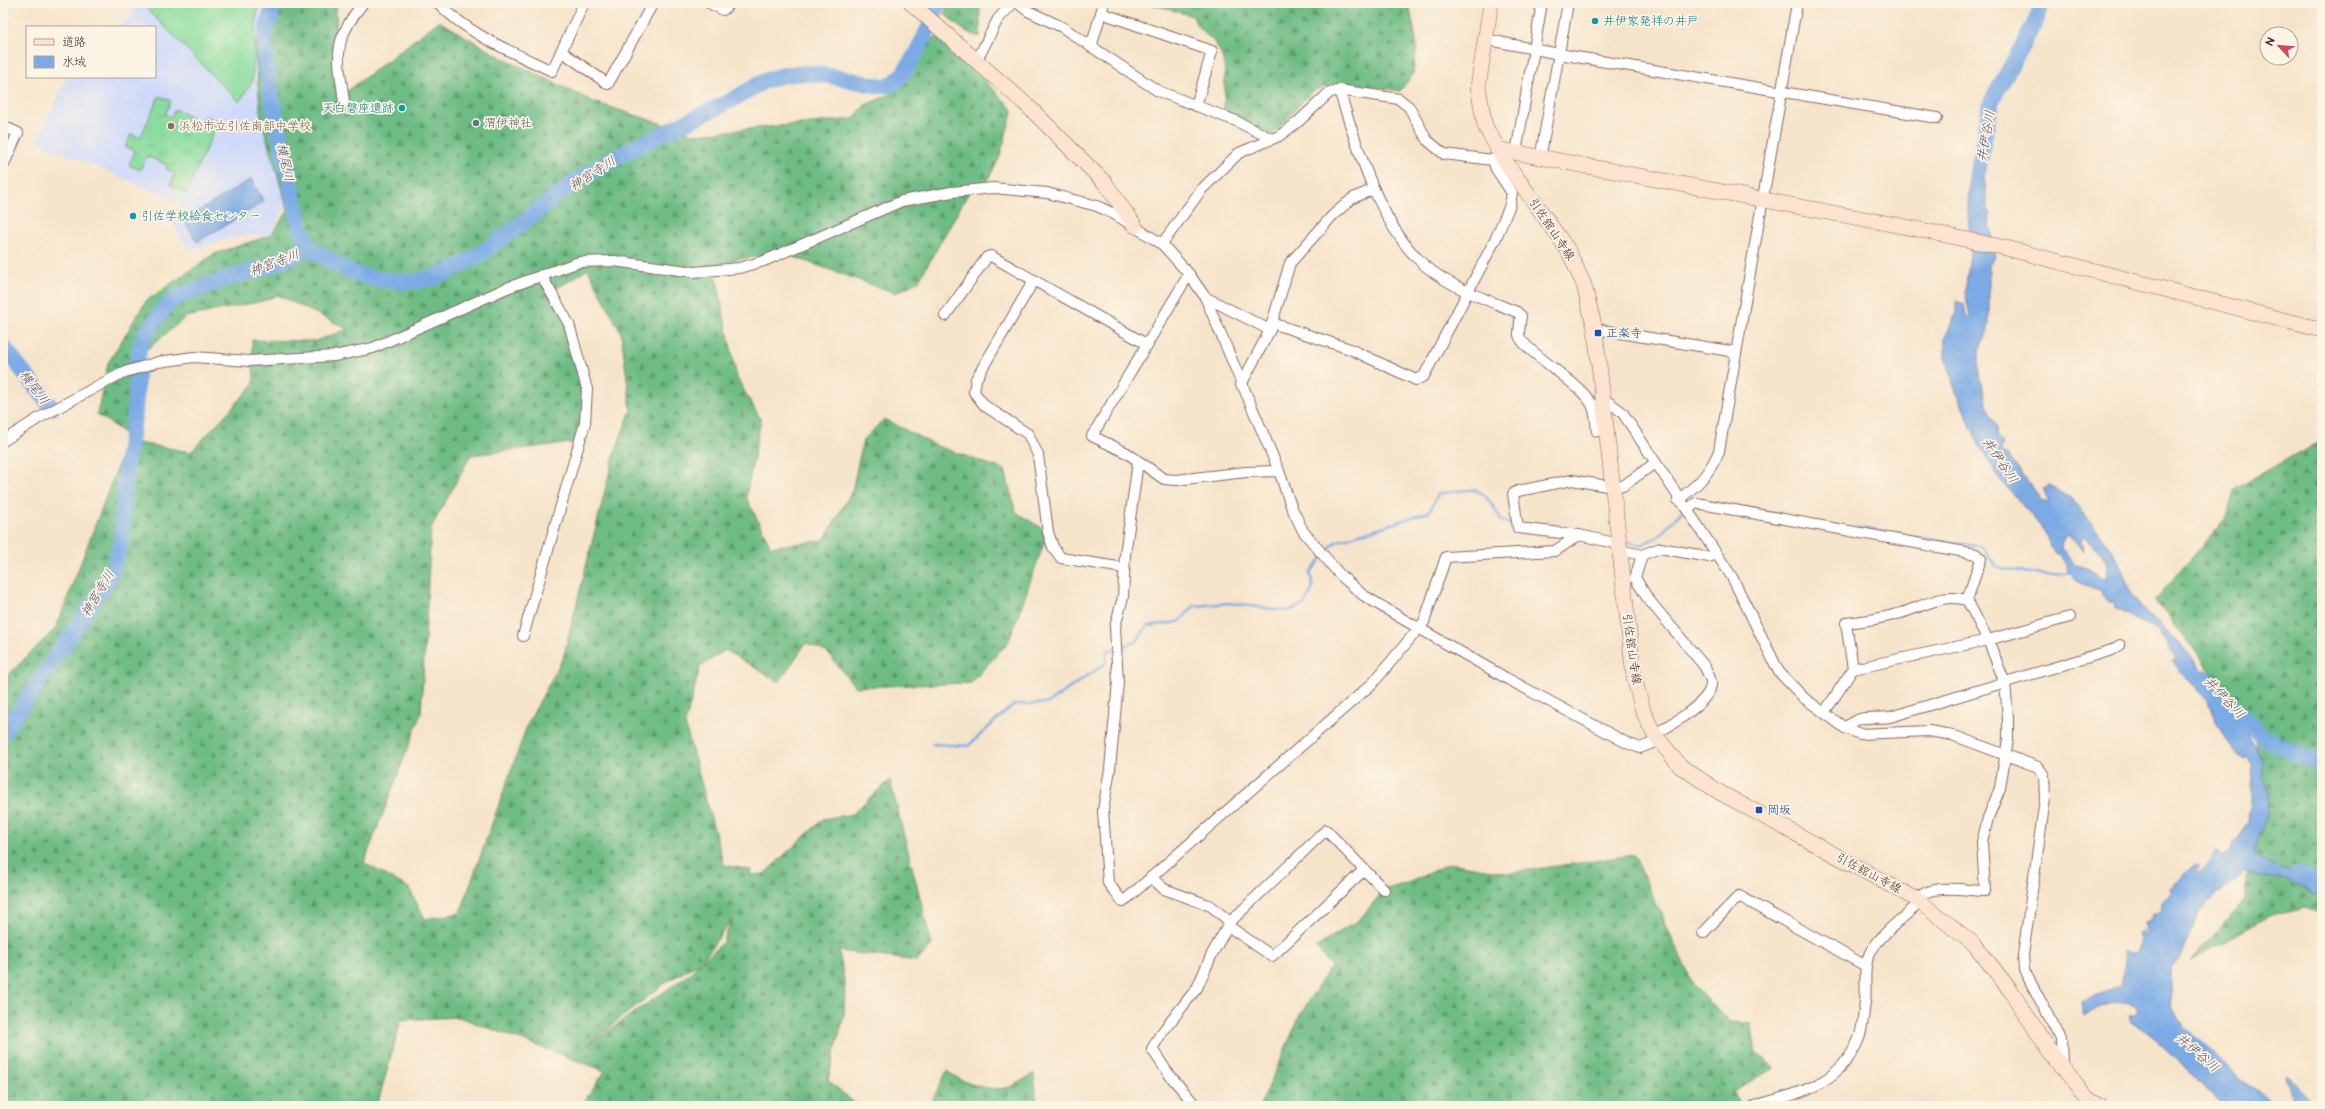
<svg xmlns="http://www.w3.org/2000/svg" width="2325" height="1109" viewBox="0 0 2325 1109" font-family="'Balsamiq Sans','Klee One',sans-serif">
  <defs>
    <pattern id="grass-tufts" width="24" height="20" patternUnits="userSpaceOnUse"><rect width="24" height="20" fill="#88dc9e"/><path d="M3 7l-1-3M5 7V3M7 7l1-3M15 17l-1-3M17 17v-4M19 17l1-3" fill="none" stroke="#77bc88"/></pattern>
    <pattern id="forest-firs" width="22" height="20" patternUnits="userSpaceOnUse"><rect width="22" height="20" fill="#6ebc85"/><path d="M5 1l3.5 6h-7zM16 11l3.5 6h-7z" fill="#5c986d"/></pattern>
  </defs>
  <rect width="100%" height="100%" fill="#fcf5e5"/>
  <filter id="ink" filterUnits="userSpaceOnUse"><feTurbulence type="fractalNoise" baseFrequency=".025" numOctaves="2"/><feDisplacementMap in="SourceGraphic" scale="8" xChannelSelector="R" yChannelSelector="G"/><feConvolveMatrix kernelMatrix="1 2 1 2 8 2 1 2 1" color-interpolation-filters="sRGB"/></filter>
  <filter id="wash" filterUnits="userSpaceOnUse"><feTurbulence type="fractalNoise" baseFrequency=".012" numOctaves="4" result="noise"/><feDisplacementMap in="SourceGraphic" scale="16" xChannelSelector="R" yChannelSelector="G"/><feGaussianBlur stdDeviation="0.9" result="paint"/><feColorMatrix in="noise" values="0 0 0 0 0 0 0 0 0 0 0 0 0 0 0 0 0 1.4 0 .05"/><feComposite in="paint" operator="in"/></filter>
  <g filter="url(#wash)">
    <rect width="100%" height="100%" fill="#f6e4ca"/>
    <polygon fill="#cfdafa" points="126,3 267,3 255,45 265,110 285,207 271,235 243,235 221,240 190,251 172,222 184,211 177,201 37,142 67,77 155,77 155,27 116,27 135,13"/>
    <polygon fill="url(#grass-tufts)" stroke="#697e64" points="159,96 171,101 165,114 171,117 175,109 192,117 189,123 199,128 205,116 218,122 186,193 170,185 175,174 166,169 167,165 147,156 140,170 129,165 135,151 125,147 131,134 140,138"/>
    <g fill="url(#forest-firs)" stroke="#5c6e58" fill-rule="evenodd">
      <path d="M267,3H336L338,98L439,21L499,56L594,102L694,134L853,119L865,105L889,95L907,74L915,55L937,36L960,61L973,68L1013,110L999,159L986,183L972,187L918,282L895,293L783,253L734,260L705,269L715,270L737,378L761,420L746,497L771,547L824,540L852,491L863,440L884,419L937,446L1005,470L1016,512L1048,532L1009,641L971,683L855,687L827,652L806,643L779,682L725,650L700,667L685,724L724,865L751,870L750,875L764,874L823,819L852,814L890,780L932,945L917,961L839,951L845,985L844,1015L828,1080L858,1106H581L605,1071L459,1017L401,1020L377,1106H3V680L56,628L127,441L191,452L254,384L252,340L316,341L348,329L278,295L263,301L186,317L133,361L131,438L97,414L108,363L146,301L214,254L271,235L288,211L261,119L255,49ZM588,269L621,333L631,410L615,451L563,658L528,723L460,913L425,919L409,888L364,863L421,714L431,528L471,455L579,442L587,389L570,328L553,291ZM732,919L723,942L703,961V960ZM701,962L688,975L579,1051L665,983Z"/>
      <path d="M947,3H980V37C965,33 956,25 945,14Z"/>
      <path d="M1147,3H1409L1417,45L1413,74L1400,91L1342,82L1312,91L1272,135L1224,110C1224,90 1229,61 1216,45C1207,32 1199,34 1193,16Z"/>
      <polygon points="2322,439 2322,914 2306,907 2271,915 2191,961 2245,900 2258,732 2155,600 2225,520 2235,489"/>
      <polygon points="1634,855 1694,986 1730,1022 1751,1023 1756,1052 1775,1068 1733,1091 1741,1106 1260,1106 1300,1015 1331,966 1316,947 1360,919 1384,890 1410,882 1450,863 1508,873"/>
      <path d="M947,1071C963,1083 985,1091 1006,1088C1015,1086 1026,1078 1034,1073L1037,1106H929Z"/>
    </g>
    <polygon fill="#88dc9e" stroke="#697e64" points="141,3 258,3 252,82 239,102"/>
    <g fill="#7caae5" stroke="#636488" fill-rule="evenodd">
      <path d="M1975,150L1985,151L1982,162L1995,257L1989,264V319L1985,338L1979,350V375L1988,409L1997,428L1998,437L2003,443L2001,451L2009,457L2042,501L2049,503L2043,488L2050,485L2073,500L2115,554L2133,597L2147,613L2183,647L2243,724L2263,761L2264,774L2269,792L2268,810L2257,841L2255,856L2276,868L2316,878L2320,887L2318,894L2314,895C2290,873 2271,882 2245,872C2239,881 2226,886 2218,893C2211,898 2205,907 2199,914C2187,930 2188,956 2170,966L2172,1007L2185,1028L2197,1037L2242,1081L2259,1092L2274,1106H2222C2193,1078 2166,1042 2131,1021L2129,1015L2135,1014L2138,1009L2136,1005C2120,997 2100,1007 2084,1015L2082,1002L2121,985L2125,962L2123,950L2134,955C2139,949 2141,940 2138,933L2142,929L2144,934H2147L2144,923L2149,922L2155,913L2156,915L2161,912L2162,903L2171,893L2170,888L2195,864L2199,865L2196,869L2197,873L2211,860L2216,851L2221,857L2229,852L2233,843L2248,822L2253,780L2252,764L2246,756L2244,759C2227,752 2216,716 2207,700C2197,685 2182,675 2172,661H2175V656L2157,631L2115,607L2114,602H2108L2101,595L2102,592L2078,582L2068,572L2067,564L2051,548L2049,539L2041,527L1999,478L1979,445L1954,387L1945,353V337L1957,312L1956,301L1964,304L1966,316L1968,318L1970,315L1965,293L1970,254L1968,204L1970,171ZM2066,536L2070,537L2083,551L2081,540L2084,536L2107,561L2106,580L2087,568L2077,565L2061,548L2062,541Z"/>
      <polygon points="251,179 264,202 197,242 184,220"/>
      <polygon points="2288,1075 2315,1106 2287,1106 2289,1099 2293,1097 2286,1078"/>
    </g>
    <g fill="none" stroke-linecap="round" stroke-linejoin="round">
      <g stroke="#7caae5" stroke-width="2.5">
        <polyline points="1533,525 1549,525 1568,529"/>
        <polyline points="1858,528 1982,547 1996,567 2047,576 2070,573"/>
        <polyline points="1628,542 1641,545 1659,536 1683,510"/>
        <path d="M1326,553L1335,542L1429,512L1438,494C1481,488 1479,483 1502,521L1514,525"/>
        <polyline points="1118,648 1136,642 1147,626 1179,622 1194,606 1230,603 1287,611 1304,605 1313,588 1310,573 1323,557"/>
        <polyline points="933,744 968,746 1013,705 1048,703 1106,663 1107,651 1114,649"/>
      </g>
      <g stroke="#7caae5" stroke-width="16">
        <polyline points="275,3 268,23 264,47 271,95 300,226 309,248"/>
        <polyline points="1978,172 1991,102 2038,17 2041,3"/>
        <polyline points="3,346 52,408"/>
        <polyline points="2204,677 2265,739 2322,765"/>
        <path d="M3,734L107,582L121,546L125,472L135,412L139,348L145,335L166,306L179,296L232,277L267,267L309,248C323,255 337,266 351,272C371,279 396,283 417,281C469,275 534,210 577,181C624,149 676,128 726,103C740,97 752,87 765,81C798,67 827,75 860,82C869,84 880,88 889,85C907,79 933,21 938,3"/>
        <polyline points="2296,875 2322,880"/>
      </g>
    </g>
  </g>
  <g filter="url(#ink)">
    <g fill="none" stroke-linecap="round" stroke-linejoin="round">
      <defs>
        <g id="street">
          <path d="M438,3C469,35 512,52 552,71L584,3"/>
          <polyline points="709,3 723,10 731,3"/>
          <polyline points="1018,3 1028,11 1062,27 1158,91 1236,121 1272,139"/>
          <polyline points="1101,13 1212,51 1196,106"/>
          <polyline points="1484,39 1559,54 1937,118"/>
          <polyline points="1091,47 1104,3"/>
          <polyline points="561,51 608,84 653,3"/>
          <polyline points="977,60 998,19 1013,3"/>
          <path d="M1339,90C1356,143 1377,217 1416,257C1442,285 1483,298 1517,312L1521,316C1520,322 1519,329 1519,335C1521,350 1585,385 1593,407C1596,414 1596,424 1597,431H1607"/>
          <path d="M344,102C338,54 331,44 363,3"/>
          <polyline points="3,126 18,133 3,166"/>
          <polyline points="1516,153 1542,3"/>
          <polyline points="1540,159 1568,3"/>
          <polyline points="1162,244 1201,190 1239,153 1279,136 1299,121 1330,92 1339,90 1399,99 1409,107 1427,140 1444,154 1493,160 1503,158"/>
          <polyline points="1189,274 1092,436 1127,453 1164,479 1176,480 1246,472 1279,471"/>
          <polyline points="1034,280 976,379 974,392 985,406 1028,434 1038,455 1048,532 1053,547 1061,558 1124,568"/>
          <polyline points="1205,297 1270,330"/>
          <polyline points="945,316 987,257 991,256 1148,345"/>
          <polyline points="1272,323 1350,349 1416,380 1424,376 1495,240 1510,205 1512,193 1496,169 1493,160"/>
          <polyline points="1595,329 1736,352"/>
          <polyline points="1241,385 1270,330 1290,263 1333,215 1353,198 1374,189"/>
          <polyline points="1603,398 1622,412 1732,577 1779,672 1804,698 1845,728 1860,734 1929,731 1952,735 2038,767 2044,775 2045,799 2023,955 2024,970 2061,1039 2062,1066"/>
          <polyline points="3,441 39,418 107,381 125,372 158,362 194,357 249,361 334,356 373,348 507,288 579,262 614,261 694,272 739,268 764,261 902,201 952,192 993,188 1047,193 1097,206 1116,215 1162,244 1189,274 1205,297 1220,332 1279,471 1291,506 1303,531 1340,575 1363,595 1401,618 1506,678 1627,743 1640,748 1658,741"/>
          <polyline points="1138,462 1125,555 1123,597 1115,627 1118,682 1110,769 1103,810 1108,883 1123,902 1373,683 1424,622 1446,557 1555,551 1579,535 1619,544"/>
          <path d="M1678,500C1698,485 1710,473 1719,451L1797,3"/>
          <path d="M1687,510L1696,503L1976,554L1981,559L1967,600L1988,640L2005,683L2008,718V739L2000,788L1988,818L1982,842L1985,891C1963,890 1933,883 1916,899"/>
          <polyline points="1579,535 1518,528 1513,494 1518,491 1572,480 1613,487 1623,486 1655,463"/>
          <path d="M1619,550L1642,555L1635,578L1648,599L1705,667C1707,673 1712,679 1711,685C1709,703 1668,727 1654,734"/>
          <polyline points="1642,555 1660,548 1709,557 1716,554"/>
          <polyline points="523,636 585,423 587,389 569,324 541,275"/>
          <path d="M1853,669L1846,623C1865,621 1884,618 1901,613C1925,606 1941,593 1967,600"/>
          <polyline points="1824,713 1853,669 1988,640 2070,617"/>
          <path d="M1845,728C1861,713 1871,720 1890,717L2112,650L2120,645"/>
          <polyline points="1151,877 1164,889 1211,906 1230,922 1212,954 1197,988 1160,1035 1152,1049 1168,1073 1196,1106"/>
          <polyline points="1230,922 1326,830 1384,890"/>
          <polyline points="1228,926 1272,956 1364,870"/>
          <polyline points="1703,933 1739,896 1866,966"/>
          <path d="M1754,1106C1795,1094 1839,1086 1858,1041C1863,1031 1863,1014 1865,1002C1867,986 1862,966 1871,951C1883,932 1904,917 1921,902"/>
        </g>
        <g id="secondary">
          <polyline points="911,3 1031,109 1105,183 1135,226"/>
          <polyline points="1491,3 1478,87 1485,126 1503,158 1568,250 1584,285 1595,329 1634,677 1643,711 1654,734 1680,766 1719,792 1916,899 1975,945 2010,990 2049,1050 2087,1098 2099,1106"/>
          <polyline points="1497,149 1917,229 2006,248 2322,330"/>
        </g>
      </defs>
      <use href="#street" stroke="#866463" stroke-width="12"/>
      <use href="#secondary" stroke="#866463" stroke-width="16"/>
      <use href="#street" stroke="#fff" stroke-width="10"/>
      <use href="#secondary" stroke="#fde4d1" stroke-width="15"/>
    </g>
  </g>
  <g fill="#0f9aa8" stroke="#fcf5e5" stroke-width="1.5">
    <circle cx="1595" cy="21" r="4"/>
    <circle cx="402" cy="108" r="4"/>
    <circle cx="133" cy="216" r="4"/>
  </g>
  <circle fill="#6b7280" stroke="#fcf5e5" stroke-width="1.5" cx="476" cy="123" r="4"/>
  <circle fill="#8d6e63" stroke="#fcf5e5" stroke-width="1.5" cx="171" cy="126" r="4"/>
  <g fill="#1a4fb4" stroke="#fcf5e5" stroke-width="1.5">
    <rect x="1594" y="329" width="8" height="8" rx="2"/>
    <rect x="1755" y="806" width="8" height="8" rx="2"/>
  </g>
  <g text-anchor="middle" stroke-width="3.5" stroke-linejoin="round" paint-order="stroke">
    <g font-size="12" fill="#0d838f" stroke="#fcf5e5" text-anchor="start">
      <text x="1603" y="25">井伊家発祥の井戸</text>
      <text x="394" y="112" text-anchor="end">天白磐座遺跡</text>
      <text x="141" y="220">引佐学校給食センター</text>
    </g>
    <g font-size="12" fill="#5b616d" stroke="#fcf5e5" text-anchor="start">
      <text x="484" y="127">渭伊神社</text>
    </g>
    <g font-size="12" fill="#785e54" stroke="#fcf5e5" text-anchor="start">
      <text x="179" y="130">浜松市立引佐南部中学校</text>
    </g>
    <g font-size="12" fill="#4a1f2b" stroke="#fcf5e5">
      <text transform="translate(1552 229) rotate(56)" y="4">引佐舘山寺線</text>
      <text transform="translate(1632 649) rotate(82)" y="4">引佐舘山寺線</text>
      <text transform="translate(1869 873) rotate(28)" y="4">引佐舘山寺線</text>
    </g>
    <g font-size="12" fill="#164399" stroke="#fcf5e5" text-anchor="start">
      <text x="1606" y="337">正楽寺</text>
      <text x="1767" y="814">岡坂</text>
    </g>
    <g font-size="13" font-style="italic" fill="#5c506c" stroke="#fcf5e5">
      <text transform="translate(1985 136) rotate(-80)" y="5">井伊谷川</text>
      <text transform="translate(286 162) rotate(78)" y="5">横尾川</text>
      <text transform="translate(592 173) rotate(-33)" y="5">神宮寺川</text>
      <text transform="translate(274 262) rotate(-21)" y="5">神宮寺川</text>
      <text transform="translate(35 387) rotate(52)" y="5">横尾川</text>
      <text transform="translate(2001 460) rotate(56)" y="5">井伊谷川</text>
      <text transform="translate(97 593) rotate(-59)" y="5">神宮寺川</text>
      <text transform="translate(2225 697) rotate(47)" y="5">井伊谷川</text>
      <text transform="translate(2198 1052) rotate(41)" y="5">井伊谷川</text>
    </g>
  </g>
  <rect width="2325" height="1109" fill="none" stroke="#fcf5e5" stroke-width="16"/>
  <rect x="26" y="26" width="130" height="52" fill="#fcf5e5" stroke="#b59f9b"/>
  <rect x="34" y="39" width="20" height="6" fill="#fde4d1" stroke="#b59f9b"/>
  <text x="62" y="46" font-size="12" fill="#4a1f2b">道路</text>
  <rect x="34" y="56" width="20" height="12" fill="#7caae5" stroke="#b59f9b"/>
  <text x="62" y="66" font-size="12" fill="#4a1f2b">水域</text>
  <g transform="translate(2279 46) rotate(296)"><circle r="19" fill="#fcf5e5" stroke="#b59f9b"/>
  <path d="M0-3L7 15L0 10L-7 15Z" fill="#d1495b"/>
  <text y="-6" font-size="11" font-weight="bold" text-anchor="middle" fill="#4a1f2b">N</text>
  </g>
</svg>
